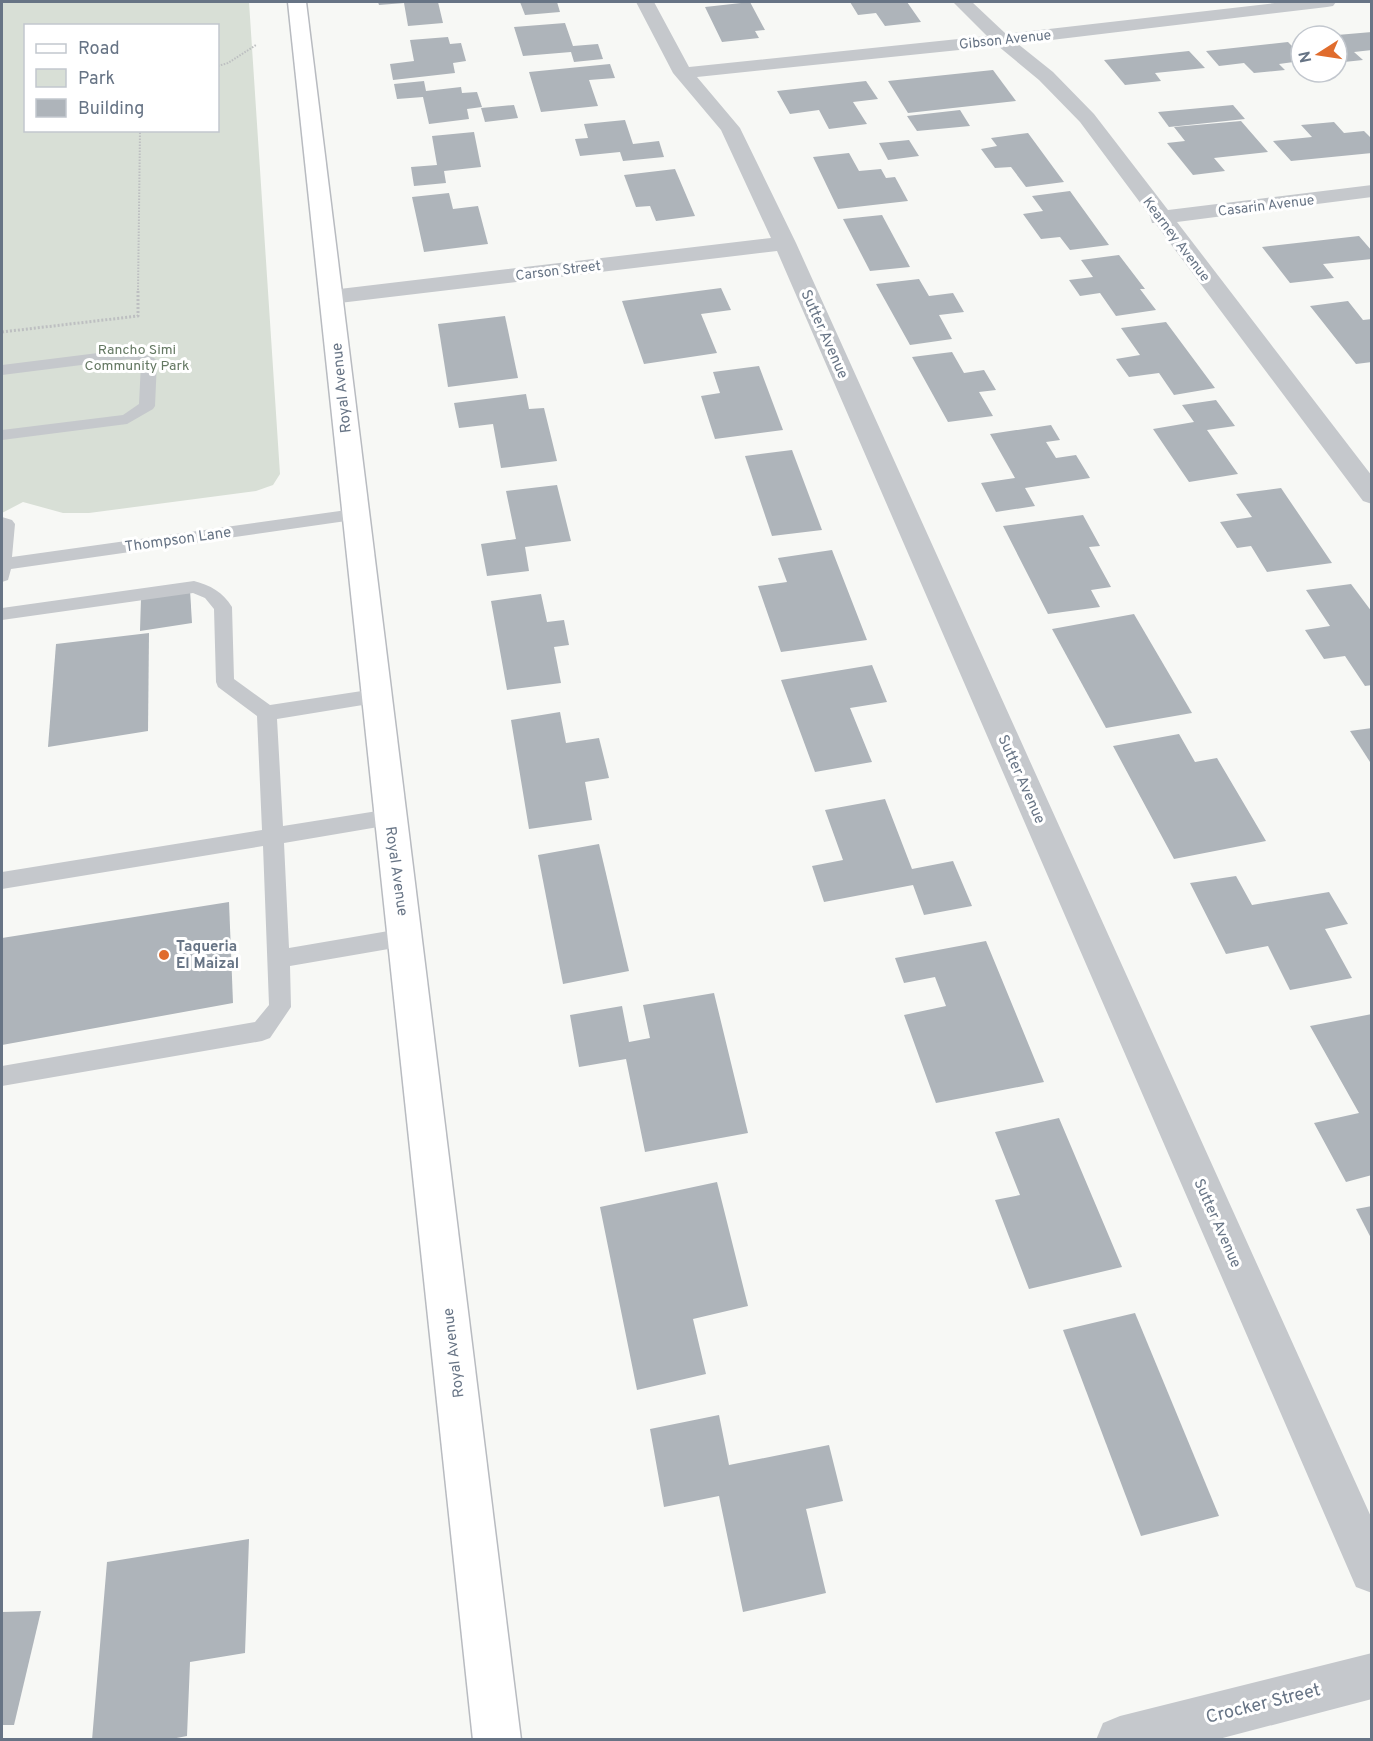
<svg xmlns="http://www.w3.org/2000/svg" width="1373" height="1741" viewBox="0 0 1373 1741" font-family="Overpass,sans-serif">
  <rect width="100%" height="100%" fill="#f7f8f5"/>
  <path fill="#d8dfd6" fill-rule="evenodd" d="M2,2H249L280,474L273,485L256,491L89,513H63L23,502L2,513ZM26,26H218V130H26Z"/>
  <g fill="#aeb4ba">
    <polygon points="378,2 438,2 443,23 408,26 404,3 379,5"/>
    <polygon points="520,2 557,2 560,12 525,15"/>
    <polygon points="750,2 765,30 755,31 759,38 722,42 705,7"/>
    <polygon points="850,2 907,2 921,22 885,26 876,13 858,15"/>
    <polygon points="565,23 573,46 598,44 603,59 574,62 571,52 523,56 514,27"/>
    <polygon points="1372,32 1372,50 1354,52 1363,60 1344,62 1337,55 1337,35"/>
    <polygon points="448,37 450,44 461,43 466,61 453,63 455,73 393,80 390,64 414,61 410,40"/>
    <polygon points="1288,42 1301,55 1301,61 1279,64 1285,70 1254,73 1244,63 1219,66 1206,51"/>
    <polygon points="1189,51 1205,68 1155,73 1161,81 1125,85 1104,60"/>
    <polygon points="610,64 615,78 589,80 598,106 541,112 529,72"/>
    <polygon points="993,70 1016,101 908,113 888,81"/>
    <polygon points="424,81 426,91 461,87 462,93 477,92 482,107 467,109 469,119 429,124 423,97 397,99 394,84"/>
    <polygon points="866,81 878,99 853,102 867,124 829,129 819,110 790,114 777,91"/>
    <polygon points="514,105 518,118 485,122 481,108"/>
    <polygon points="1233,105 1245,119 1169,127 1158,112"/>
    <polygon points="960,110 970,126 917,131 907,116"/>
    <polygon points="625,120 633,144 659,141 664,157 623,161 620,152 580,156 575,139 588,138 584,124"/>
    <polygon points="1241,121 1268,152 1214,158 1225,171 1193,175 1167,143 1185,141 1174,127"/>
    <polygon points="1334,122 1344,133 1364,131 1372,139 1372,153 1291,161 1273,141 1312,137 1301,125"/>
    <polygon points="474,132 481,167 444,171 446,183 414,186 411,167 437,165 432,136"/>
    <polygon points="1028,133 1064,182 1026,187 1011,167 995,168 981,149 997,146 991,138"/>
    <polygon points="909,140 919,156 888,160 879,143"/>
    <polygon points="849,153 859,171 881,169 886,178 895,177 908,201 838,209 813,157"/>
    <polygon points="675,169 695,216 656,221 650,206 636,207 624,175"/>
    <polygon points="1070,191 1109,245 1070,250 1060,237 1041,239 1023,214 1043,211 1032,196"/>
    <polygon points="449,193 453,209 478,206 488,244 424,252 412,197"/>
    <polygon points="882,215 910,267 870,271 843,219"/>
    <polygon points="1359,236 1372,251 1372,259 1323,264 1334,278 1290,283 1262,247"/>
    <polygon points="1119,255 1145,289 1140,289 1156,310 1116,316 1100,293 1080,296 1069,280 1093,277 1081,260"/>
    <polygon points="919,279 929,296 953,293 964,312 939,315 952,339 910,345 876,284"/>
    <polygon points="721,288 731,310 701,314 717,353 644,364 622,301"/>
    <polygon points="1348,301 1363,320 1372,319 1372,362 1356,364 1310,306"/>
    <polygon points="505,316 518,378 448,387 438,324"/>
    <polygon points="1166,322 1215,388 1174,395 1159,373 1129,377 1116,359 1140,355 1121,328"/>
    <polygon points="952,352 964,373 984,370 996,390 979,392 993,416 948,422 912,357"/>
    <polygon points="759,366 783,430 715,439 701,396 720,393 713,372"/>
    <polygon points="526,394 529,409 544,408 557,461 501,468 493,424 459,428 454,403"/>
    <polygon points="1216,400 1235,426 1207,430 1238,474 1189,482 1153,429 1194,422 1182,405"/>
    <polygon points="1051,425 1060,440 1046,442 1056,458 1076,455 1090,478 1025,488 1035,506 996,512 981,483 1015,478 990,434"/>
    <polygon points="792,450 822,530 772,536 745,456"/>
    <polygon points="557,485 571,541 525,547 529,571 487,576 481,544 516,539 506,491"/>
    <polygon points="1281,488 1332,563 1267,572 1251,546 1237,548 1220,522 1252,517 1236,494"/>
    <polygon points="1083,515 1100,546 1089,547 1111,587 1091,590 1100,607 1048,614 1003,526"/>
    <polygon points="832,550 867,640 781,652 758,586 787,582 778,558"/>
    <polygon points="1351,584 1372,612 1372,685 1365,686 1345,656 1324,659 1305,630 1330,626 1306,590"/>
    <polygon points="190,590 192,623 140,631 141,598"/>
    <polygon points="541,594 547,622 564,620 569,645 554,647 561,683 507,690 491,601"/>
    <polygon points="1134,614 1192,713 1106,728 1052,629"/>
    <polygon points="149,633 148,731 48,747 56,644"/>
    <polygon points="872,665 887,702 850,708 872,762 815,772 781,680"/>
    <polygon points="560,712 566,743 599,738 609,778 585,782 592,820 529,829 511,720"/>
    <polygon points="1372,728 1372,765 1350,731"/>
    <polygon points="1179,734 1195,762 1217,758 1266,841 1174,859 1113,746"/>
    <polygon points="885,799 912,869 953,861 972,906 924,915 913,885 824,902 812,866 843,860 825,810"/>
    <polygon points="599,844 629,971 563,984 538,855"/>
    <polygon points="1236,876 1252,905 1329,892 1348,924 1325,929 1352,978 1290,990 1268,946 1226,954 1190,883"/>
    <polygon points="229,902 233,1003 2,1045 2,938"/>
    <polygon points="986,941 1044,1082 936,1103 904,1015 946,1006 935,977 904,983 895,958"/>
    <polygon points="714,993 748,1133 645,1152 626,1059 579,1067 570,1015 622,1006 629,1042 650,1038 643,1005"/>
    <polygon points="1372,1014 1372,1175 1346,1182 1314,1123 1359,1113 1310,1026"/>
    <polygon points="1059,1118 1122,1267 1029,1289 995,1200 1020,1195 995,1132"/>
    <polygon points="717,1182 748,1306 693,1319 706,1374 637,1390 600,1207"/>
    <polygon points="1372,1206 1372,1240 1356,1209"/>
    <polygon points="1135,1313 1219,1516 1141,1536 1063,1330"/>
    <polygon points="719,1415 729,1465 829,1445 843,1501 806,1509 826,1593 743,1612 719,1496 664,1507 650,1429"/>
    <polygon points="249,1539 245,1653 190,1662 187,1736 166,1740 92,1740 107,1562"/>
    <polygon points="41,1611 14,1725 2,1725 2,1612"/>
  </g>
  <g fill="none" stroke-linecap="round" stroke-linejoin="round">
    <defs>
      <polygon id="secondary" points="288,2 306,2 521,1740 473,1740"/>
    </defs>
    <use href="#secondary" stroke="#b8bbc0" stroke-width="3"/>
    <g stroke="#bdbfc1" stroke-width="2" stroke-dasharray="1.5 1.5" stroke-linecap="butt">
      <polyline points="218,66 228,63 256,45"/>
      <polyline points="138,293 140,130"/>
    </g>
    <polyline stroke="#bdbfc1" stroke-width="3" stroke-dasharray="2 2" stroke-linecap="butt" points="2,332 138,316 138,291"/>
    <g fill="#c5c8cc" fill-rule="evenodd">
      <polygon points="130,349 154,358 157,361 155,406 153,409 127,424 2,440 2,430 123,415 139,404 141,363 129,359 2,375 2,365"/>
      <polygon points="354,509 360,511 363,515 360,519 11,569 8,580 2,582 2,517 12,520 15,524 12,557"/>
      <path d="M194,581C210,585 223,592 232,607L234,679L270,705L375,689L382,691L385,696L382,701L375,703L277,719L283,826L390,809L397,811L400,817L397,823L390,825L284,843L289,948L406,928L414,931L417,937L414,943L406,946L290,966L291,1007L270,1038L262,1041L2,1086V1066L255,1022L269,1005L263,846L2,889V872L262,830L257,716L218,687L216,682L214,609L205,598L193,593L2,620V608Z"/>
    </g>
    <g fill="#c5c8cc" fill-rule="evenodd">
      <polygon points="636,2 654,2 689,67 987,36 953,2 972,2 1006,34 1284,2 1336,2 1333,6 1327,7 1018,44 1053,72 1094,114 1168,210 1372,185 1372,197 1177,222 1372,476 1372,504 1363,501 1155,223 1152,223 1150,216 1080,122 1039,80 998,46 697,77 740,128 796,243 1372,1519 1372,1593 1356,1587 777,251 331,304 323,302 319,297 323,292 331,290 771,238 721,130 673,73"/>
      <polygon points="1372,1653 1372,1699 1215,1740 1096,1740 1103,1723 1120,1716"/>
    </g>
    <use href="#secondary" fill="#fff" fill-rule="evenodd"/>
  </g>
  <circle fill="#e06c2d" stroke="#fff" stroke-width="2" cx="164" cy="955" r="6"/>
  <g text-anchor="middle" stroke-width="6" stroke-linejoin="round" paint-order="stroke">
    <g font-size="14" fill="#677485" stroke="#fff">
      <text transform="translate(1005 39) rotate(-6)" y="5">Gibson Avenue</text>
      <text transform="translate(1266 205) rotate(-7)" y="5">Casarin Avenue</text>
      <text transform="translate(1177 239) rotate(53)" y="5">Kearney Avenue</text>
      <text transform="translate(558 270) rotate(-7)" y="5">Carson Street</text>
    </g>
    <g font-size="14" fill="#647862" stroke="#fff">
      <text x="137" y="354">Rancho Simi<tspan x="137" dy="16">Community Park</tspan></text>
    </g>
    <g font-size="15" fill="#677485" stroke="#fff">
      <text transform="translate(825 334) rotate(66)" y="5">Sutter Avenue</text>
      <text transform="translate(341 388) rotate(-96)" y="5">Royal Avenue</text>
      <text transform="translate(178 539) rotate(-8)" y="5">Thompson Lane</text>
      <text transform="translate(1022 779) rotate(66)" y="5">Sutter Avenue</text>
      <text transform="translate(397 871) rotate(82)" y="5">Royal Avenue</text>
      <text transform="translate(1218 1223) rotate(66)" y="5">Sutter Avenue</text>
      <text transform="translate(453 1353) rotate(-97)" y="5">Royal Avenue</text>
    </g>
    <g font-size="15" font-weight="bold" fill="#677485" stroke="#fff" text-anchor="start">
      <text x="176" y="951">Taqueria<tspan x="176" dy="17">El Maizal</tspan></text>
    </g>
    <g font-size="18" fill="#677485" stroke="#fff">
      <text transform="translate(1263 1703) rotate(-14)" y="6">Crocker Street</text>
    </g>
  </g>
  <rect width="1373" height="1741" fill="none" stroke="#677485" stroke-width="6"/>
  <rect x="24" y="24" width="195" height="108" fill="#ffffff" stroke="#c2c7ce" stroke-width="1.5"/>
  <rect x="36" y="44" width="30" height="9" fill="#ffffff" stroke="#c2c7ce" stroke-width="1.5"/>
  <text x="78" y="54" font-size="18" fill="#677485">Road</text>
  <rect x="36" y="69" width="30" height="18" fill="#d8dfd6" stroke="#c2c7ce" stroke-width="1.5"/>
  <text x="78" y="84" font-size="18" fill="#677485">Park</text>
  <rect x="36" y="99" width="30" height="18" fill="#aeb4ba" stroke="#c2c7ce" stroke-width="1.5"/>
  <text x="78" y="114" font-size="18" fill="#677485">Building</text>
  <g transform="translate(1319 54) rotate(258)"><circle r="28" fill="#ffffff" stroke="#c2c7ce" stroke-width="1.5"/>
  <path d="M0-4.5L10 22L0 15L-10 22Z" fill="#e06c2d"/>
  <text y="-9" font-size="16" font-weight="bold" text-anchor="middle" fill="#677485">N</text>
  </g>
</svg>
